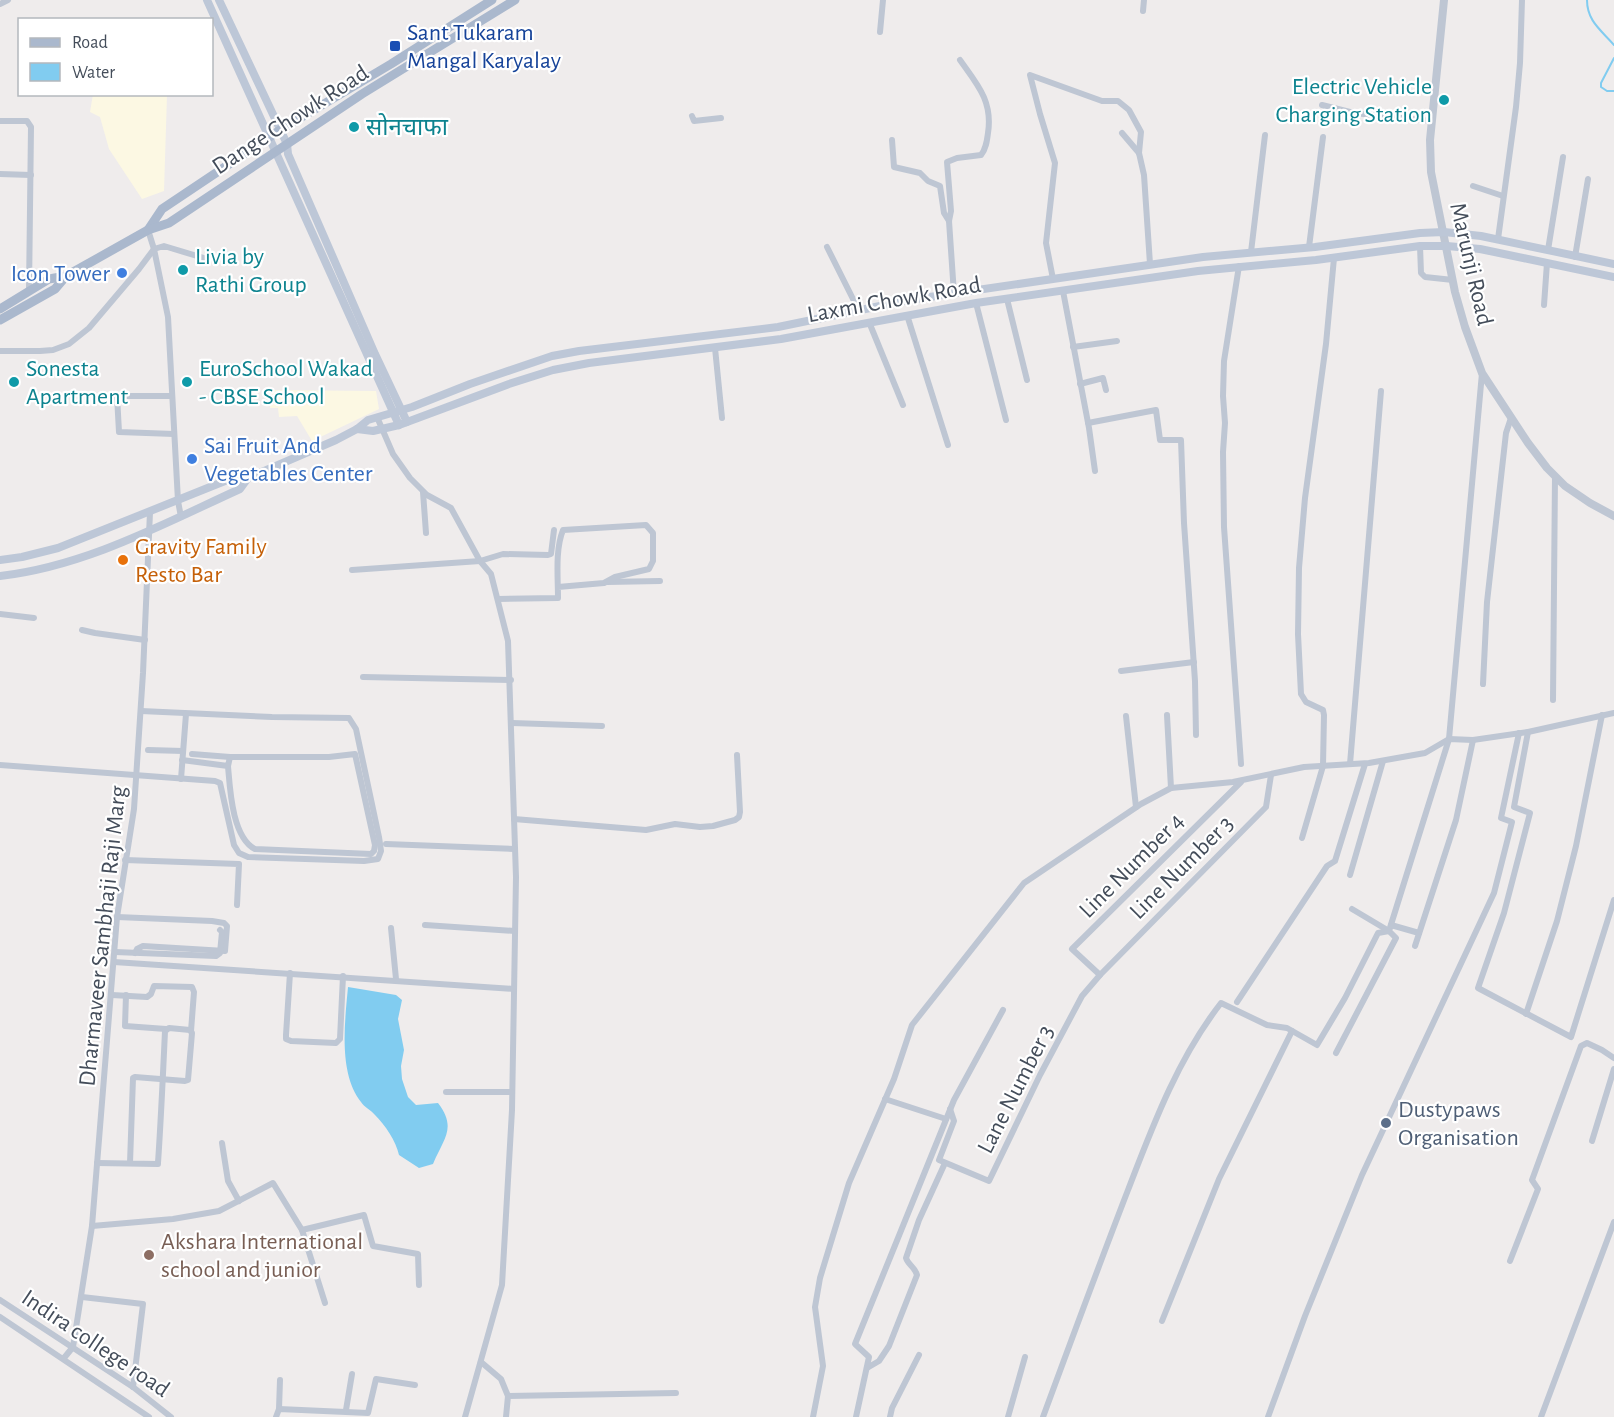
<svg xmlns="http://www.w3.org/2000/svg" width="1614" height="1417" viewBox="0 0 1614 1417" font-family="'Alegreya Sans','Noto Sans Devanagari',sans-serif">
  <rect width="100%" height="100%" fill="#efecec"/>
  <g fill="#fcf8e3">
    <polygon points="93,94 167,95 164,191 142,199 109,149 100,117 90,112"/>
    <polygon points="269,390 376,391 379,409 312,441 297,416 279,417 278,408 270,408"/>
  </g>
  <path fill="#81ccf0" d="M348,987L396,995L402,1000L398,1019L404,1050L401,1066L402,1079L408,1097L416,1105L438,1103C457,1128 444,1138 433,1164L419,1168L399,1155C396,1141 385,1125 375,1115C371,1110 364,1107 361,1102C338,1073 345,1021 348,987Z"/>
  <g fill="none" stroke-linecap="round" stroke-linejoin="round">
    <g stroke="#81ccf0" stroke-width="2">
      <path d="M1587,0C1587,21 1601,30 1614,45"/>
      <polyline points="1614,58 1601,83 1601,87 1607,91 1614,91"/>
    </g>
    <g stroke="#bec6d3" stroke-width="6">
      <polyline points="0,4 8,0"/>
      <polyline points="1143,11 1144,0"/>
      <polyline points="880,32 883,0"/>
      <polyline points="1322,105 1354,113 1432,121"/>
      <polyline points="692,116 694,121 721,118"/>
      <polyline points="0,121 27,121 31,127 29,291"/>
      <polyline points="1122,133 1139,153 1144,175 1150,264"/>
      <polyline points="892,140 894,167 920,173 928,181 940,186 944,213 949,221"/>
      <polyline points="0,174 31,175"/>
      <polyline points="1473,186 1503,196"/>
      <polyline points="148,230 154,249 168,317 178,501 181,517"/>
      <polyline points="1498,239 1516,107 1520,63 1522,0"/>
      <polyline points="1420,246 1421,273 1425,277 1453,280"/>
      <polyline points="827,247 859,311"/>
      <polyline points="1309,247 1323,137"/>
      <polyline points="1548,250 1563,157"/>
      <polyline points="1251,252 1265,135"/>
      <polyline points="1575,257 1588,179"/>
      <polyline points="1239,266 1224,361 1223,396 1225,423 1223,452 1224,527 1241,764"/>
      <polyline points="1053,279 1046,243 1055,163 1040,114 1030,75 1102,101 1118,101 1129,110 1141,132 1139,153"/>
      <polyline points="1063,291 1089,428 1095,471"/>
      <path d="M954,294L949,221L951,211L947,162L957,158L981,155C986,149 987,141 988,133C993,101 977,84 960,60"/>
      <polyline points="1007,299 1027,380"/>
      <polyline points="976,303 1006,420"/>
      <polyline points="1544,305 1547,263"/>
      <polyline points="907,315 948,445"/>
      <polyline points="869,322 903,405"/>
      <polyline points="1073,347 1117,341"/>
      <polyline points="715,348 722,418"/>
      <polyline points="0,351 40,351 53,350 69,344 89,328 139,269 154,249 164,246 207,259"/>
      <polyline points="1080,384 1103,378 1106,390"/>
      <polyline points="172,396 117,396 119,432 174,434"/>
      <polyline points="377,417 393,454 410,478 427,495 451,508 480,561 491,574 508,641 516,877 512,1110 502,1285 465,1417"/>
      <polyline points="1088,423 1156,410 1160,440 1181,440 1184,523 1195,681 1196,735"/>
      <polyline points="423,492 426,533"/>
      <polyline points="352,570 480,561 503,554 548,555 551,554 554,530"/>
      <polyline points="607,582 660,581"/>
      <path d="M498,599L558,598C558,577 555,550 563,530L646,525L653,533V561L649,569L615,577L604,583L558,587"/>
      <polyline points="0,614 34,618"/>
      <polyline points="82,630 95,633 145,640"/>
      <polyline points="1121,671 1194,662"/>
      <polyline points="363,677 511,680"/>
      <polyline points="1483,684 1487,602 1506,433 1511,418"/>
      <polyline points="1553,700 1555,476"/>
      <polyline points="1167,715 1171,788"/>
      <polyline points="1126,716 1136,807"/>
      <polyline points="512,723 602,726"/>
      <polyline points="1528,732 1514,807 1530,813 1504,913 1478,988 1571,1037 1614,900"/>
      <polyline points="148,750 183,751"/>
      <polyline points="192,754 230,757"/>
      <path d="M182,760L228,766C230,789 232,837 255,849L371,854L374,851L375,845L355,754L329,757H230L228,766"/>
      <polyline points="1350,764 1381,391"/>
      <polyline points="0,765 215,781 220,783 234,845 239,853 248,857 364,861 378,859 381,851 379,837 356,729 349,718 272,717 141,711"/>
      <polyline points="181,779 186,714"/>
      <polyline points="514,819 646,830 675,824 700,827 713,826 735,820 739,817 740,812 737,755"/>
      <polyline points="1302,838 1323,766 1324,715 1323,710 1306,702 1301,694 1298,634 1299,568 1305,498 1326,344 1334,258"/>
      <polyline points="386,844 515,849"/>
      <polyline points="125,860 239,864 237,905"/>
      <polyline points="1350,875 1383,761"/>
      <polyline points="1352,909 1389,931"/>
      <polyline points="117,917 212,921 224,923 227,926 225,951 143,946 137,949 135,953"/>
      <polyline points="425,925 515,931"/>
      <polyline points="1391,925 1419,933"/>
      <polyline points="391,928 396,979"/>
      <polyline points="1415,946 1456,820 1473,740"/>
      <polyline points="115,952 216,956 220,953 222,932 220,930"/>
      <polyline points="114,962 514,989"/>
      <polyline points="290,973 286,1035 286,1039 291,1041 336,1043 340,1039 343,976"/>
      <polyline points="1100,975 1072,949 1241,782"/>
      <polyline points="112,995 147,997 151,994 154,986 192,987 194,992 191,1031"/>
      <polyline points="126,995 125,1026 166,1029"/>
      <polyline points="1237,1002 1327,866 1335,861 1365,764"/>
      <polyline points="1526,1014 1557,921 1576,846 1602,715"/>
      <polyline points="1336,1053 1396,938 1389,931 1449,739 1482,373"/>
      <polyline points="446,1092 512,1092"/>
      <polyline points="885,1099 946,1119"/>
      <polyline points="950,1109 954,1121 939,1160 989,1181 1040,1075 1082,996 1100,975 1266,807 1271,775"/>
      <polyline points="1592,1141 1614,1069"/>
      <polyline points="222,1143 228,1181 239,1201"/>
      <path d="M97,1163L158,1164V1163C161,1119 163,1075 165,1031L169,1028L190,1030L192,1033L188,1080L185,1081L135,1077L133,1078L130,1163"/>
      <polyline points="92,1226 173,1219 219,1211 273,1183 302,1230 325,1303"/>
      <polyline points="302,1230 364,1215 373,1246 418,1254 419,1285"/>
      <polyline points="1510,1261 1538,1189 1532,1180 1581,1046 1587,1043 1602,1050 1614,1058"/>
      <polyline points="82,1297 143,1304 133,1387"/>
      <polyline points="0,1300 133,1387 171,1417"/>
      <polyline points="0,1317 149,1417"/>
      <polyline points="1162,1321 1219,1179 1292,1031"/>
      <polyline points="64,1358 73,1347 92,1226 117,917 134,809 143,673 150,512"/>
      <polyline points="481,1362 501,1379 508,1396"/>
      <path d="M867,1368L879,1361L889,1346L917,1275C915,1267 908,1265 906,1258L919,1220L945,1163"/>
      <polyline points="279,1409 280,1380"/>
      <polyline points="346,1410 352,1374"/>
      <polyline points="276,1417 279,1409 368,1413 376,1379 415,1385"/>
      <polyline points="506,1417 508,1396 676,1393"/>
      <polyline points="813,1417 823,1366 815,1307 820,1278 849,1183 894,1079 912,1025 1024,883 1141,804 1171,788 1233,782 1304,767 1369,763 1425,753 1449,739 1473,740 1528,732 1614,713"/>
      <polyline points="856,1417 869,1357 855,1344 954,1100 1003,1010"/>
      <polyline points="890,1417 892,1408 919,1355"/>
      <polyline points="1008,1417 1025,1357"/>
      <path d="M1043,1417C1071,1341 1099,1265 1128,1190C1153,1125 1178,1058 1221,1003L1267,1025L1287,1028L1317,1045L1345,998L1378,933L1389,931"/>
      <polyline points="1268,1417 1305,1316 1362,1175 1494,893 1512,822 1501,818 1519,733"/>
      <polyline points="1541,1417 1614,1222"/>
    </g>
    <polyline stroke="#bec6d3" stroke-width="8" points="1444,0 1430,140 1431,172 1455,292 1465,327 1482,373 1528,443 1547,468 1565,486 1590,503 1614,516"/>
    <g stroke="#bdc7d7" stroke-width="8">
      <polyline points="207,0 399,425"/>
      <polyline points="219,0 287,144 288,154 375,354 407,422"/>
      <polyline points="357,429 373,431 399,425 509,384 553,370 589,363 781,339 976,303 1198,271 1316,260 1420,246 1447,246 1480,249 1614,277"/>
      <polyline points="0,560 22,557 58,548 235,477 248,478 336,440 357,429 368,420 412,407 470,384 552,356 579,351 778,327 909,300 1203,257 1315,247 1420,233 1444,232 1481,236 1614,264"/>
      <path d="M0,576C86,566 163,524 240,489L248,478"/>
    </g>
    <g stroke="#aab8cd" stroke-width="9">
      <polyline points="148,230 162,209 280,130 391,64 492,0"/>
      <polyline points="0,309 49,279 66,276"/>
      <polyline points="0,320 55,289 66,276 148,230 169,223 362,94 515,0"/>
    </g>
  </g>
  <rect fill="#1a4fb4" stroke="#fff" stroke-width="2" x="389" y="40" width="12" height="12" rx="3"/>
  <g fill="#0f9aa8" stroke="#fff" stroke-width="2">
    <circle cx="1444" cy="100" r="6"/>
    <circle cx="354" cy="127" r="6"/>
    <circle cx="183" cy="270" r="6"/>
    <circle cx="14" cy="382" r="6"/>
    <circle cx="187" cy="382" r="6"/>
  </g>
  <g fill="#3f7fe0" stroke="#fff" stroke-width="2">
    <circle cx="122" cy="273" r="6"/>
    <circle cx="192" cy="459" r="6"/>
  </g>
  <circle fill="#e8710a" stroke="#fff" stroke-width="2" cx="123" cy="560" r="6"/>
  <circle fill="#5c6f8a" stroke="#fff" stroke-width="2" cx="1386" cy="1123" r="6"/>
  <circle fill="#8d6e63" stroke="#fff" stroke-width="2" cx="149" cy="1255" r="6"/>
  <g text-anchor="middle" stroke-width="4.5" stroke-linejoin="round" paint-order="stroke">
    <g font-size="24" fill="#164399" stroke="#fff" text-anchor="start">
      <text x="407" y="40">Sant Tukaram<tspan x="407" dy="28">Mangal Karyalay</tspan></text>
    </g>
    <g font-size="24" fill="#0d838f" stroke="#fff" text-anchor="start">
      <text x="1432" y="94" text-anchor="end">Electric Vehicle<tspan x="1432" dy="28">Charging Station</tspan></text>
      <text x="366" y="135">सोनचाफा</text>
      <text x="195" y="264">Livia by<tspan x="195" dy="28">Rathi Group</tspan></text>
      <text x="26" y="376">Sonesta<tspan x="26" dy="28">Apartment</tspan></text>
      <text x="199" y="376">EuroSchool Wakad<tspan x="199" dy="28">- CBSE School</tspan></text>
    </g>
    <g font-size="24" fill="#444d5a" stroke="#fff">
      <text transform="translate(290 119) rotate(-33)" y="8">Dange Chowk Road</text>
      <text transform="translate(1472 264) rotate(77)" y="8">Marunji Road</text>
      <text transform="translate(894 299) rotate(-10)" y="8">Laxmi Chowk Road</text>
      <text transform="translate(1131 865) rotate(-45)" y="8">Line Number 4</text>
      <text transform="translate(1181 867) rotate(-45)" y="8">Line Number 3</text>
      <text transform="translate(102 936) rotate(-84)" y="8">Dharmaveer Sambhaji Raji Marg</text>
      <text transform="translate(1015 1089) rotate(-63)" y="8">Lane Number 3</text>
      <text transform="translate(96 1343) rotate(34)" y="8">Indira college road</text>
    </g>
    <g font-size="24" fill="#366cbe" stroke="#fff" text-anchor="end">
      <text x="110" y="281">Icon Tower</text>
      <text x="204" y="453" text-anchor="start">Sai Fruit And<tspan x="204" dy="28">Vegetables Center</tspan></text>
    </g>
    <g font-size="24" fill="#c56008" stroke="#fff" text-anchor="start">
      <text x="135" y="554">Gravity Family<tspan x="135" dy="28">Resto Bar</tspan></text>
    </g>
    <g font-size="24" fill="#4e5e75" stroke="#fff" text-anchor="start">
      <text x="1398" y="1117">Dustypaws<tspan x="1398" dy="28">Organisation</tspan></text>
    </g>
    <g font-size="24" fill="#785e54" stroke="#fff" text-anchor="start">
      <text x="161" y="1249">Akshara International<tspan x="161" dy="28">school and junior</tspan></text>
    </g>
  </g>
  <rect x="18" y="18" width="195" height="78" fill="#ffffff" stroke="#b4b8bd" stroke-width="1.5"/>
  <rect x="30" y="38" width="30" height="9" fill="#aab8cd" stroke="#b4b8bd" stroke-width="1.5"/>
  <text x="72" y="48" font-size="18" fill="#444d5a">Road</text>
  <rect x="30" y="63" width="30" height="18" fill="#81ccf0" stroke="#b4b8bd" stroke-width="1.5"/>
  <text x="72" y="78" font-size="18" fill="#444d5a">Water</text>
</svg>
